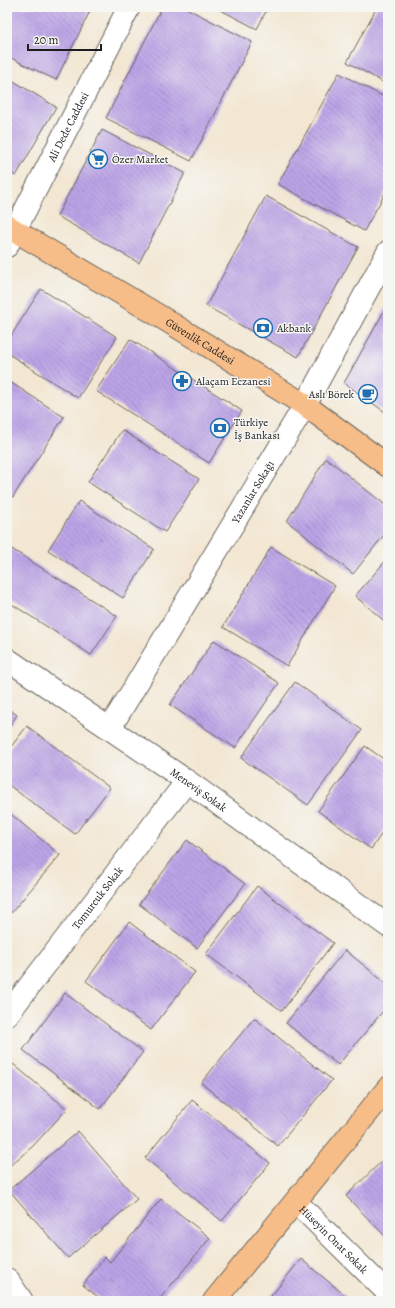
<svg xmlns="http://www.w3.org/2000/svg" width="395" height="1308" viewBox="0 0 395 1308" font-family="Alegreya,serif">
  <defs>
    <pattern id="building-back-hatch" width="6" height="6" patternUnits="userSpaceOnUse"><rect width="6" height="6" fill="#bca4e7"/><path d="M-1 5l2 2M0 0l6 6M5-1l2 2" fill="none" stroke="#9885ba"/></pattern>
  </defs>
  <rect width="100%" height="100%" fill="#f6f6f2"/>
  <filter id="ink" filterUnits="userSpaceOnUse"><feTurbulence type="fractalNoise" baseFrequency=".025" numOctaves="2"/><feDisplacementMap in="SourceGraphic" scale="8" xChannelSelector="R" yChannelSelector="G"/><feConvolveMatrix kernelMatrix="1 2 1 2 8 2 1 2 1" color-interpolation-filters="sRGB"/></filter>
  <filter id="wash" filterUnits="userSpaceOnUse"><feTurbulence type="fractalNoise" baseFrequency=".012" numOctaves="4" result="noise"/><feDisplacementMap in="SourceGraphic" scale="16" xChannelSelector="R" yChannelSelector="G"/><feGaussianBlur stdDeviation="0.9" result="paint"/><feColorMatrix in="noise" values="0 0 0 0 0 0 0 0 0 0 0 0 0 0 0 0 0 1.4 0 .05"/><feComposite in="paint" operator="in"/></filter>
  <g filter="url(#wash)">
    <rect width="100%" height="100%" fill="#f3e7d3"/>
    <g id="blocks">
      <g fill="url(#building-back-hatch)">
        <polygon points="7,7 92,7 56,80 7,56"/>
        <polygon points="162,7 184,7 252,42 191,161 106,118"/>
        <polygon points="215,7 268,7 257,29"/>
        <polygon points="377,7 388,7 388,85 347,62"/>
        <polygon points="339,73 388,99 388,188 364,231 278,184"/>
        <polygon points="7,77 56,107 16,176 7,171"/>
        <polygon points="102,130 185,173 139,263 57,216"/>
        <polygon points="266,196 358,247 298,357 206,306"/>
        <polygon points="41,289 117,337 78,398 7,353 7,342"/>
        <polygon points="388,304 388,414 344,383"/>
        <polygon points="130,339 242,411 209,463 96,391"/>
        <polygon points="7,380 64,417 13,497 7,493"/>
        <polygon points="122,430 199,479 165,532 88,482"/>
        <polygon points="326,458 388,507 388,530 353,574 287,521"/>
        <polygon points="79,501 154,549 123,598 48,550"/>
        <polygon points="7,546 117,616 91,655 7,601"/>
        <polygon points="271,547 335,586 287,666 223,627"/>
        <polygon points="388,558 388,624 355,596"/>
        <polygon points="214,640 279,683 235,748 170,705"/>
        <polygon points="295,682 362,730 308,805 241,758"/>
        <polygon points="7,708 17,715 7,729"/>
        <polygon points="27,726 110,788 75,834 7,784 7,752"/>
        <polygon points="365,746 388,762 388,825 371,849 318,811"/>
        <polygon points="7,811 60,855 11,913 7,910"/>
        <polygon points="187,840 245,884 197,948 139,904"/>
        <polygon points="257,886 333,943 282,1011 206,954"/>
        <polygon points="129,922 195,972 151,1030 86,981"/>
        <polygon points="345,950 388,985 388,1005 338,1065 286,1023"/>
        <polygon points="65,993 143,1052 100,1109 23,1050"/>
        <polygon points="254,1018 332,1080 278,1146 201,1083"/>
        <polygon points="13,1064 67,1109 33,1146 7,1168 7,1071"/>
        <polygon points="192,1100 270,1163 222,1221 145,1158"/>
        <polygon points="78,1131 137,1199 68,1258 9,1190"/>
        <polygon points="388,1155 388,1239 346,1196"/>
        <polygon points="161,1199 210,1238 158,1301 103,1301 83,1285 105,1257 110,1262"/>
        <polygon points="301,1259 346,1296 341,1301 267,1301"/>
      </g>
    </g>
  </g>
  <g filter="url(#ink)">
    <use href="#blocks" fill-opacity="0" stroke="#67635c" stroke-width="1"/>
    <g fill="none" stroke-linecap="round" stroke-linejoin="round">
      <defs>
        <g id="minor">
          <path id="s1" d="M7,246L129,7"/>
          <path id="s2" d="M7,659L187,781L388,926"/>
          <path id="s3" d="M110,728L305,405L388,252"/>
          <path id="s4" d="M7,1015L187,781"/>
          <path id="s5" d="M296,1202L388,1293"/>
          <polyline points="7,1279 22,1301"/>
        </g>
        <g id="major">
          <path id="s6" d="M7,226L151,311L305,405L388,466"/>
          <polyline points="214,1301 388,1088"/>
        </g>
      </defs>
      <use href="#minor" stroke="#67635c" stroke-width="24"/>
      <use href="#major" stroke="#67635c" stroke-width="24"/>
      <use href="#minor" stroke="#fff" stroke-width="22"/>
      <use href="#major" stroke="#f7bd88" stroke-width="22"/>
    </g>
  </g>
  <defs>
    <symbol id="supermarket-ring" viewBox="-11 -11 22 22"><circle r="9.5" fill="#f6f6f2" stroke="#1f6fb2" stroke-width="1.5"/><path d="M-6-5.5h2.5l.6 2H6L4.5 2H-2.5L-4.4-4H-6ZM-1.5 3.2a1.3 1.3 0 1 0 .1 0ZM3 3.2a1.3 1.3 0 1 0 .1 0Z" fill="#1f6fb2"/></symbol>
    <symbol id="bank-ring" viewBox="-11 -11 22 22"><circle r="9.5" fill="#f6f6f2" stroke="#1f6fb2" stroke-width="1.5"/><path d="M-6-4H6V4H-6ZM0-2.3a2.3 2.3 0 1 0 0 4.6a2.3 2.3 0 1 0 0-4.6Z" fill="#1f6fb2"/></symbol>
    <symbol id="pharmacy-ring" viewBox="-11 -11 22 22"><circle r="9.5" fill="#f6f6f2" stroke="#1f6fb2" stroke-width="1.5"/><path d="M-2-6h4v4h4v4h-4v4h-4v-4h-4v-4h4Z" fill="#1f6fb2"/></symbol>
    <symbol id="cafe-ring" viewBox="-11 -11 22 22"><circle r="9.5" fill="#f6f6f2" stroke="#1f6fb2" stroke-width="1.5"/><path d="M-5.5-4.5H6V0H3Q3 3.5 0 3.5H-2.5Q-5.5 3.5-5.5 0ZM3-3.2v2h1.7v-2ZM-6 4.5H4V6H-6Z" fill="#1f6fb2"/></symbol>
  </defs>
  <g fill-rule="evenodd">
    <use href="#supermarket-ring" x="87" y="148" width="22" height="22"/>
    <use href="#bank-ring" x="252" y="317" width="22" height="22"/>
    <use href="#pharmacy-ring" x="171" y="370" width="22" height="22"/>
    <use href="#cafe-ring" x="357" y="383" width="22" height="22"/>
    <use href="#bank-ring" x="209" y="417" width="22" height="22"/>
  </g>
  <g text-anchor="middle" stroke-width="3" stroke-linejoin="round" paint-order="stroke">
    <g font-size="11" fill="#1c1c1c" stroke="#f6f6f2">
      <text dy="4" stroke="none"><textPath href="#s1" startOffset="134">Ali Dede Caddesi</textPath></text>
      <text dy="4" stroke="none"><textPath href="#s6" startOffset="225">Güvenlik Caddesi</textPath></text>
      <text dy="4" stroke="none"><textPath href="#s3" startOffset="276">Yazanlar Sokağı</textPath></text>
      <text dy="4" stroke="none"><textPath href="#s2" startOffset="232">Meneviş Sokak</textPath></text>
      <text dy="4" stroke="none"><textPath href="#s4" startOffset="148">Tomurcuk Sokak</textPath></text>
      <text dy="4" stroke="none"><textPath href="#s5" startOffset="53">Hüseyin Onat Sokak</textPath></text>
    </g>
    <g font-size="11" fill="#1c1c1c" stroke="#f6f6f2" text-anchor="start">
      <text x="112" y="163">Özer Market</text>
      <text x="277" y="332">Akbank</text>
      <text x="196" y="385">Alaçam Eczanesi</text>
      <text x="354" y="398" text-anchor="end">Aslı Börek</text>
      <text x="234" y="426">Türkiye<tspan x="234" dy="13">İş Bankası</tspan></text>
    </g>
  </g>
  <rect width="395" height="1308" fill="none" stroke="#f6f6f2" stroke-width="24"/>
  <path d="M28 44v6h73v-6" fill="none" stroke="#1c1c1c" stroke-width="2"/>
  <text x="34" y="44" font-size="12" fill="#1c1c1c" stroke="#f6f6f2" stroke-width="3" paint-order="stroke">20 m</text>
</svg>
